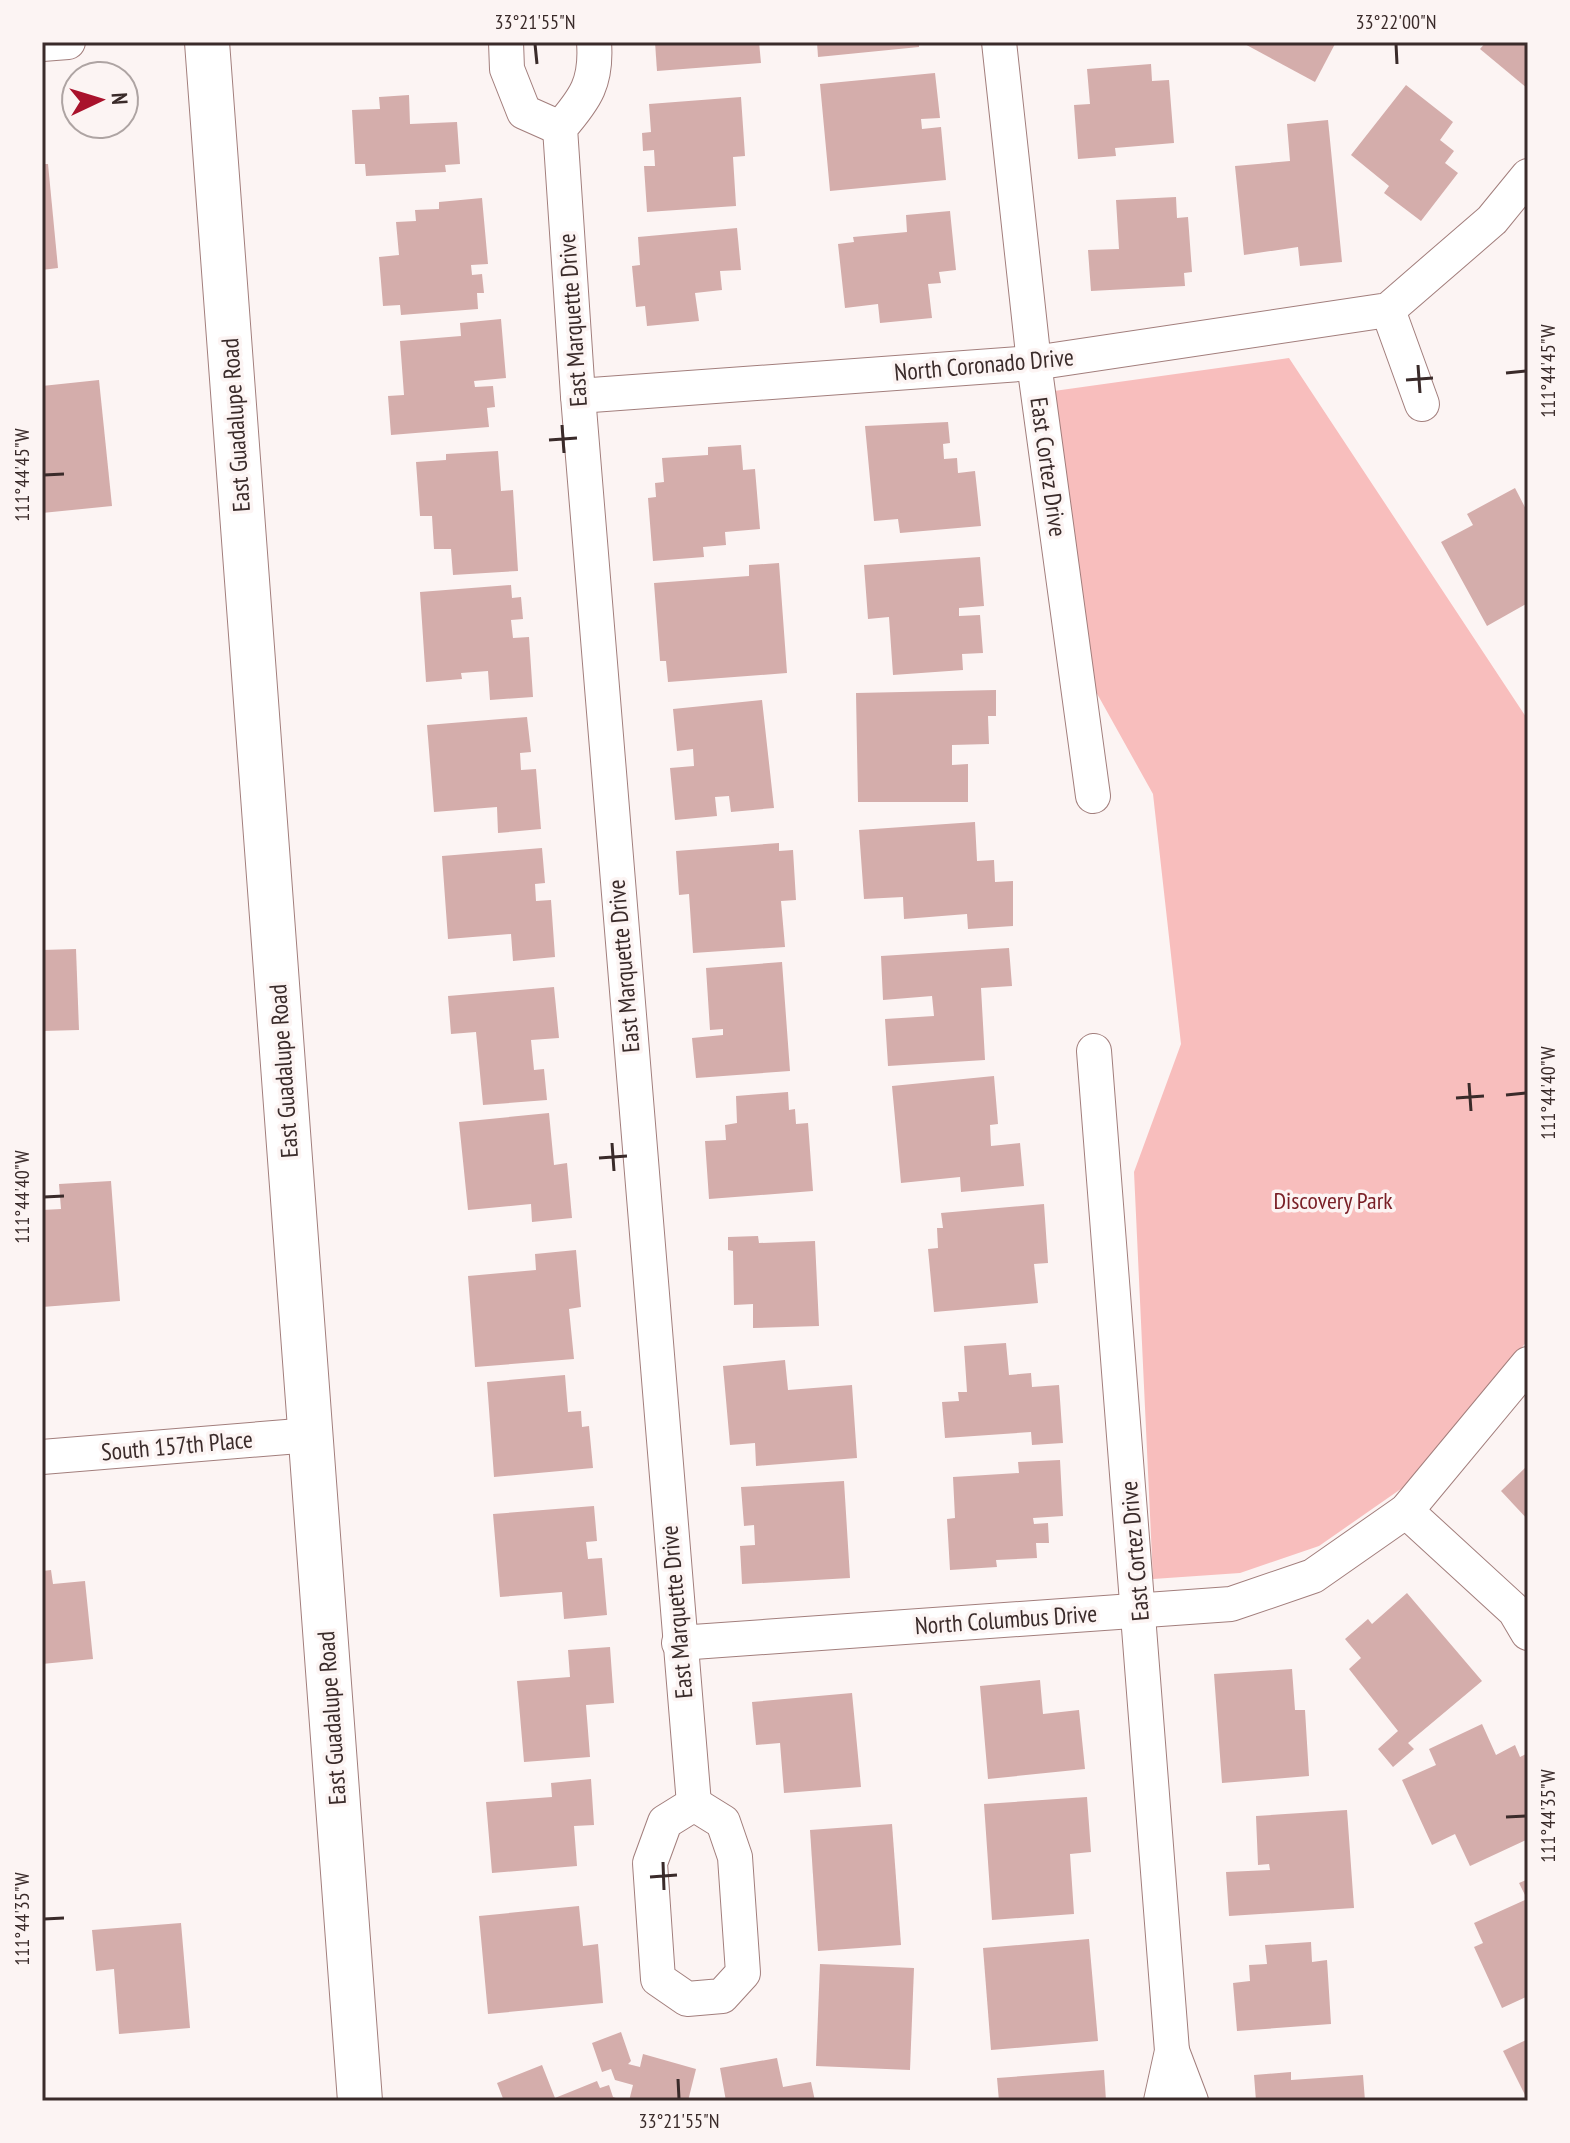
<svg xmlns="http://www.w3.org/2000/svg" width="1570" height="2143" viewBox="0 0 1570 2143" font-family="'PT Sans Narrow',sans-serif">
  <rect width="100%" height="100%" fill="#fcf4f3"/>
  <polygon fill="#f8bebd" points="1289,358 1528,720 1528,1340 1408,1484 1319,1546 1240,1573 1153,1579 1134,1172 1181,1044 1153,794 1095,690 1054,391"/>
  <g fill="#d4adab">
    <polygon points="655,42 759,42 761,63 657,71"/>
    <polygon points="817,42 919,42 919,47 818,57"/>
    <polygon points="1241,42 1336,42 1315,82"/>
    <polygon points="1486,42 1528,42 1528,89 1480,49"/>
    <polygon points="1151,64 1152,81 1169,80 1174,143 1115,148 1116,156 1078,159 1074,105 1090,104 1087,69"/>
    <polygon points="935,73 940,118 921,119 922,129 941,127 946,180 830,191 820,84"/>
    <polygon points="1406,85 1453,122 1440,140 1454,151 1445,163 1458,173 1421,221 1384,193 1389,186 1351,155"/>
    <polygon points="409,95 410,124 457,122 460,164 445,165 446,172 366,176 365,164 355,164 352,110 380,109 379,97"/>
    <polygon points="741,97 745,156 733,157 736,206 647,212 644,166 655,166 654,150 643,151 642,133 651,132 649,104"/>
    <polygon points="1328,120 1342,262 1300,266 1298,247 1244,255 1235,166 1290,161 1287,124"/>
    <polygon points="42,164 48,164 58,268 42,270"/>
    <polygon points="1176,197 1177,218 1188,217 1192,272 1184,273 1185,286 1091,291 1088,250 1119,249 1116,200"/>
    <polygon points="482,198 488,264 471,265 472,275 482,274 484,293 477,293 478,309 401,315 400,305 383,306 379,257 399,255 396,222 416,221 415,210 439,209 439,202"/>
    <polygon points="950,211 956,270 939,272 941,283 928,284 932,318 880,323 878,304 845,308 838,244 854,242 853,237 907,232 906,215"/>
    <polygon points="737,228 741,270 720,271 722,290 695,293 699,321 647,326 645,306 636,307 632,266 640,265 638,237"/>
    <polygon points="501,319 506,378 474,381 475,387 493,386 495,407 487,408 489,427 391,435 388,396 404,395 400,341 461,336 460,323"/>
    <polygon points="99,380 112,506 42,513 42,386"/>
    <polygon points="948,422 950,443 943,444 944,459 957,458 958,473 975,471 981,526 900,533 898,519 874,521 865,426"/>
    <polygon points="741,445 743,470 755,469 760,529 725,532 726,545 703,547 704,557 653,561 648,498 656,497 655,483 664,482 662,458 708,455 708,447"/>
    <polygon points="498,451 501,491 513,490 518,571 453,575 451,549 434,549 432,516 420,516 416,462 446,460 446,454"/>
    <polygon points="1515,488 1528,513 1528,603 1487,626 1441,542 1473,525 1467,514"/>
    <polygon points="980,557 984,606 959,608 959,616 980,615 983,653 962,654 963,670 893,675 889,617 868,619 864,565"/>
    <polygon points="779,563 787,673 668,682 666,661 660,661 654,583 749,576 749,565"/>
    <polygon points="511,585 512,598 521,597 523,619 511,620 513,638 529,637 533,697 490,700 488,671 461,673 462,679 426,682 420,592"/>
    <polygon points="996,690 996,716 988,716 989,744 952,745 952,765 968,764 968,802 858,802 856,693"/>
    <polygon points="762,700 774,808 731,812 729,796 715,797 717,816 675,820 670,768 694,766 693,749 677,751 673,709"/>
    <polygon points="527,717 531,752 520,753 521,770 536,769 541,829 498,833 497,807 434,812 427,725"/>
    <polygon points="975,822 977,861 994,860 995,882 1013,881 1013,926 968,929 967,914 904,919 903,897 864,899 859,830"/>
    <polygon points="779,843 779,851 793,850 796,900 781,901 785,947 693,953 689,894 679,895 676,851"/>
    <polygon points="542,848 545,883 535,884 536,901 551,900 555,957 513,961 511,934 448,939 442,856"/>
    <polygon points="1009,948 1012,986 981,988 985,1060 888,1066 885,1019 934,1016 932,996 883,1000 881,956"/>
    <polygon points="76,949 79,1030 42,1031 42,950"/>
    <polygon points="782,962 790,1071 696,1078 692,1038 723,1035 723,1029 710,1030 706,968"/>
    <polygon points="554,987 559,1038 531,1040 534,1070 544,1069 547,1100 483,1105 476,1032 451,1034 448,996"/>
    <polygon points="994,1076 998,1124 990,1125 991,1146 1020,1143 1024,1186 961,1192 960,1177 901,1183 892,1086"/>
    <polygon points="788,1092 789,1110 795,1109 796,1124 808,1123 813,1191 709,1199 705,1141 726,1140 725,1125 737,1123 736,1096"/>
    <polygon points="549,1113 554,1165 567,1163 572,1218 532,1222 531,1204 468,1210 459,1122"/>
    <polygon points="111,1181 120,1301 42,1307 42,1210 61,1209 59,1184"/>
    <polygon points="1044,1204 1048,1263 1034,1264 1038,1303 934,1312 928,1249 938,1248 937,1228 943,1228 941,1213"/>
    <polygon points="758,1236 759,1243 815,1241 819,1326 753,1328 753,1304 734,1305 733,1251 728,1250 728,1237"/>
    <polygon points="576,1250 581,1307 569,1309 574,1359 475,1367 468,1276 536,1270 535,1254"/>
    <polygon points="1006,1343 1009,1375 1031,1373 1032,1387 1059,1385 1063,1443 1032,1445 1031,1432 945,1438 942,1402 959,1401 958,1392 967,1392 964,1346"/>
    <polygon points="785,1360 788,1390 852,1385 857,1458 756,1466 755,1443 730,1445 723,1366"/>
    <polygon points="565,1375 568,1412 581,1411 582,1427 589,1426 593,1468 494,1477 487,1382"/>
    <polygon points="1060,1460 1063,1516 1033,1518 1034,1524 1048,1523 1049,1543 1036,1543 1037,1558 996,1560 997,1567 950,1570 947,1519 955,1518 953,1477 1019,1473 1018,1462"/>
    <polygon points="1528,1465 1528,1520 1501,1491"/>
    <polygon points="844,1481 850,1578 742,1584 740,1546 755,1545 754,1525 744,1526 741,1487"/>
    <polygon points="594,1506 597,1541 586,1542 588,1559 602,1558 607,1615 564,1619 562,1592 500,1597 493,1514"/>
    <polygon points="51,1570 53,1584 85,1581 93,1659 42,1664 42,1571"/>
    <polygon points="1407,1593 1482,1681 1408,1743 1414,1749 1393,1767 1378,1749 1398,1731 1349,1669 1361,1658 1345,1639 1368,1619 1372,1624"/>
    <polygon points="610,1647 614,1703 586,1705 590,1757 524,1762 517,1681 570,1677 568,1650"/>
    <polygon points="1292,1669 1295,1710 1305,1710 1309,1776 1222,1783 1214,1674"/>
    <polygon points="1040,1680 1043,1714 1079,1710 1085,1769 988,1779 980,1686"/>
    <polygon points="852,1693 861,1787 784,1793 780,1743 756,1745 752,1702"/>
    <polygon points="1482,1724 1496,1755 1515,1745 1520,1757 1528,1753 1528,1839 1470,1866 1455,1834 1432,1845 1402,1780 1436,1765 1429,1749"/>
    <polygon points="591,1779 594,1825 574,1826 577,1866 492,1873 486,1802 552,1797 551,1783"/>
    <polygon points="1087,1797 1091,1852 1070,1854 1074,1914 992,1920 984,1804"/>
    <polygon points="1347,1810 1354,1908 1229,1916 1226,1872 1270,1870 1269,1864 1258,1865 1256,1816"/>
    <polygon points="892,1824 901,1945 818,1951 810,1830"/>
    <polygon points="1528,1879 1528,1996 1502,2008 1474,1947 1483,1943 1474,1923 1527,1899 1519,1883"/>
    <polygon points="579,1906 583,1946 598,1944 603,2003 488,2014 479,1916"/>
    <polygon points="181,1923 190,2028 119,2034 114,1969 96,1971 92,1930"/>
    <polygon points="1089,1939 1098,2041 991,2050 983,1948"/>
    <polygon points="1311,1942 1312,1962 1327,1960 1331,2024 1237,2031 1233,1983 1250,1981 1249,1965 1267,1964 1265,1945"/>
    <polygon points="820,1964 914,1968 910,2070 816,2066"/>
    <polygon points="621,2032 631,2061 628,2064 640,2067 643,2054 696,2069 688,2101 629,2101 633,2085 615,2080 611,2069 602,2072 592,2043"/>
    <polygon points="1528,2039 1528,2101 1503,2051"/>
    <polygon points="777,2058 783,2087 811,2082 815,2101 726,2101 720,2068"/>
    <polygon points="542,2065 555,2098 597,2081 600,2088 609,2085 613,2097 624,2101 504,2101 497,2083"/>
    <polygon points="1104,2070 1106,2101 999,2101 997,2078"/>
    <polygon points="1291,2072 1291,2080 1363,2075 1365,2101 1256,2101 1254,2075"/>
  </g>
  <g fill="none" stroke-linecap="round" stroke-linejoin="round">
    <defs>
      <g id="street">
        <polyline points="506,42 507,69 524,112 560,128"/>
        <path d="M594,42C597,82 586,98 560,128L578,396L694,1804"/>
        <polyline points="999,42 1034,363 1093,796"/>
        <polyline points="42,44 68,42"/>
        <polyline points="1388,310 1422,404"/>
        <polyline points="578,396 1034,363 1388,310 1492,220 1528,176"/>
        <polyline points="1094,1051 1172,2051 1161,2101"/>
        <polyline points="42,1457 311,1435"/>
        <polyline points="1406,1511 1515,1611 1528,1633"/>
        <polyline points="679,1643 1231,1604 1313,1576 1406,1511 1528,1364"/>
        <polygon points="694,1804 723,1822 735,1857 743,1973 722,1996 687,1999 658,1979 650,1863 665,1822"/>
        <polyline points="1172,2051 1191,2101"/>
      </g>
      <polyline id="secondary" points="207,42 360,2101"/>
    </defs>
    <use href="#street" stroke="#a27e7c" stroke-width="36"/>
    <use href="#secondary" stroke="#a27e7c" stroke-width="46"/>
    <use href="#street" stroke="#fff" stroke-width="34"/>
    <use href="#secondary" stroke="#fff" stroke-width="44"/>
  </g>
  <path fill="none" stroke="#3a2b2a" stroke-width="3" d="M535,44L537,64M1396,44L1397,64M1418,365L1420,393M1506,373L1526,371M1406,380L1433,378M562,425L564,453M549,440L577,438M44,475L64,474M1469,1083L1471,1111M1506,1095L1526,1093M1456,1098L1484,1096M612,1143L614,1171M599,1158L627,1156M44,1197L64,1196M1506,1817L1526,1816M663,1862L664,1890M650,1877L677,1875M44,1919L64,1918M678,2079L679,2099"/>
  <g text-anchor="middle" stroke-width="7" stroke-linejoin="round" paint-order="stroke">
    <g font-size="24" fill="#3a2b2a" stroke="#fcf4f3">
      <text transform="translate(573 320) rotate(-94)" y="8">East Marquette Drive</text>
      <text transform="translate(984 365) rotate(-5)" y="8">North Coronado Drive</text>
      <text transform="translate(236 425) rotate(-94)" y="8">East Guadalupe Road</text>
      <text transform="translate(1048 467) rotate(82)" y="8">East Cortez Drive</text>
      <text transform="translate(624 966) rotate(-95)" y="8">East Marquette Drive</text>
      <text transform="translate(284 1071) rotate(-94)" y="8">East Guadalupe Road</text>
      <text transform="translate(177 1446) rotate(-5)" y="8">South 157th Place</text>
      <text transform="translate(1135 1551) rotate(-95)" y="8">East Cortez Drive</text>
      <text transform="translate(677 1612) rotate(-95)" y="8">East Marquette Drive</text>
      <text transform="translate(1006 1620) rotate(-4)" y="8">North Columbus Drive</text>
      <text transform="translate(332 1718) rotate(-94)" y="8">East Guadalupe Road</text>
    </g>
    <g font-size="24" fill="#791f26" stroke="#fcf4f3">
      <text x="1333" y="1209">Discovery Park</text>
    </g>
  </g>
  <rect width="1570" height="2143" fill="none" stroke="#fcf4f3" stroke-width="88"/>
  <g transform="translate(100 100) rotate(86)"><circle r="38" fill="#fcf4f3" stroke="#aea4a3" stroke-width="2"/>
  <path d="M0-6L14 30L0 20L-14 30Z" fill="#a9122c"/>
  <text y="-12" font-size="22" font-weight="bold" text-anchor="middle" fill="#3a2b2a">N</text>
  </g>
  <rect x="44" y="44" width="1482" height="2055" fill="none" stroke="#3a2b2a" stroke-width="3"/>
  <g font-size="20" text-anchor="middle" fill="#3a2b2a">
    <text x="535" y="29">33°21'55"N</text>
    <text x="1396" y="29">33°22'00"N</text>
    <text transform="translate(1548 371) rotate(-90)" y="7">111°44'45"W</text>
    <text transform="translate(22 475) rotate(-90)" y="7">111°44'45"W</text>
    <text transform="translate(1548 1093) rotate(-90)" y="7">111°44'40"W</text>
    <text transform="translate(22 1197) rotate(-90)" y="7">111°44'40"W</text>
    <text transform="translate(1548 1816) rotate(-90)" y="7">111°44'35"W</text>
    <text transform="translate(22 1919) rotate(-90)" y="7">111°44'35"W</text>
    <text x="679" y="2128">33°21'55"N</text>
  </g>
</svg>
